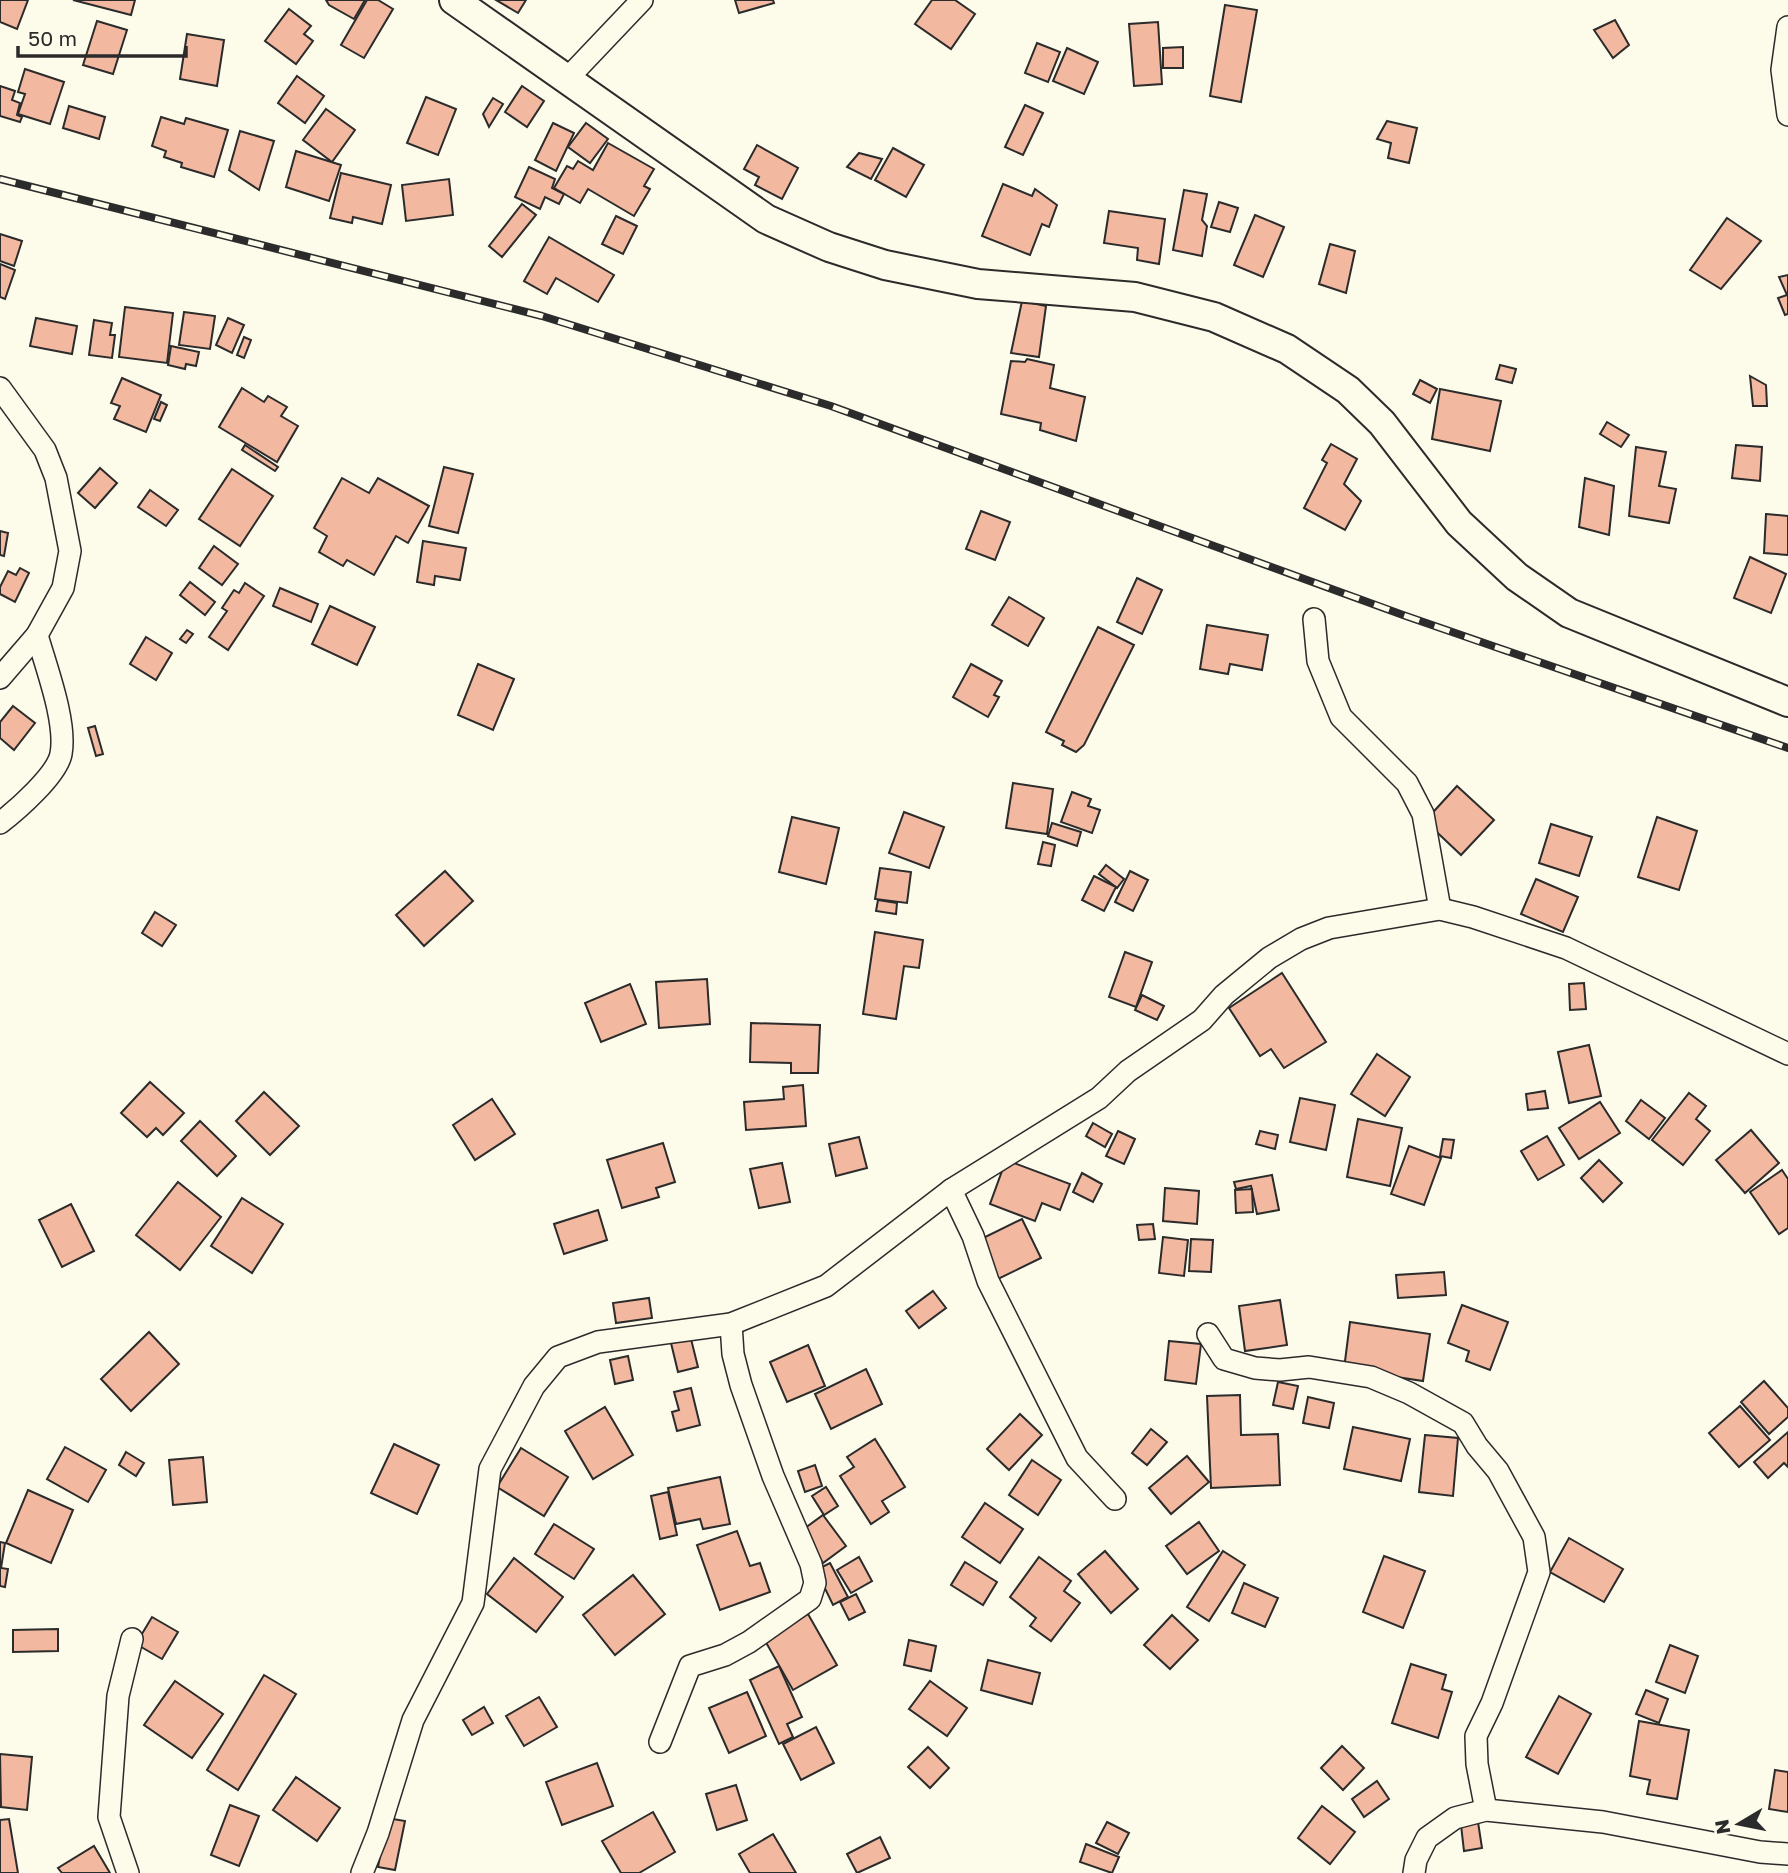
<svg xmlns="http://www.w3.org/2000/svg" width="1788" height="1873" viewBox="0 0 1788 1873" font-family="'Golos Text',sans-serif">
  <rect width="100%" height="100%" fill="#fdfbea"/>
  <g fill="#f2b8a0" stroke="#2b2b2b" stroke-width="2">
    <polygon points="0,0 28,0 17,29 0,22"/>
    <polygon points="73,0 135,0 131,15"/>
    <polygon points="326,0 365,0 354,19 329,5"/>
    <polygon points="367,0 378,0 393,9 364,58 341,45"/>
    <polygon points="496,0 526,0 518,13"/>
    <polygon points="735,0 773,0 774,3 739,13"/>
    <polygon points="932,0 955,0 975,14 951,49 915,24"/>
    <polygon points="1225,5 1257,10 1241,102 1210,96"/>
    <polygon points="289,9 311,26 304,34 313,41 296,64 265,41"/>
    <polygon points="1615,20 1629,45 1613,58 1594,30"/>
    <polygon points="97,21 127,30 113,74 83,65"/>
    <polygon points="1158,22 1162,84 1134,86 1129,24"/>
    <polygon points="187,34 224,40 217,86 180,79"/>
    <polygon points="1037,43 1060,52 1048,82 1025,73"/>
    <polygon points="1183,47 1183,68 1163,68 1163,48"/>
    <polygon points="1067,48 1098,62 1084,94 1053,81"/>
    <polygon points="25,69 64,82 50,124 18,114 25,94 18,92"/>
    <polygon points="297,76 324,96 305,123 278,103"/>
    <polygon points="0,86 15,91 12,100 20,103 17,115 22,117 20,122 0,116"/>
    <polygon points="522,86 544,101 527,127 505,112"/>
    <polygon points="426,97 456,109 438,155 407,143"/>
    <polygon points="493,98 503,104 489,127 483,114"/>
    <polygon points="1025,105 1043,113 1023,155 1005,147"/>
    <polygon points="69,106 105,117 99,139 63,128"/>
    <polygon points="326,109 355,130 332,162 303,140"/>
    <polygon points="161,117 184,124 186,118 228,130 214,177 181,167 182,163 164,157 166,151 152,146"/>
    <polygon points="1387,121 1417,128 1409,163 1388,158 1391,143 1377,139"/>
    <polygon points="553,123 574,133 556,171 535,160"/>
    <polygon points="586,123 608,139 590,163 568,147"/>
    <polygon points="240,131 274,141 259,190 229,170"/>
    <polygon points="608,143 654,169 644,186 650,189 634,216 588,189 580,203 554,188 567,166 573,169 578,161 593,170"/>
    <polygon points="757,145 798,168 782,199 755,185 759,177 744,169"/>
    <polygon points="893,148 924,165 906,197 875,180"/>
    <polygon points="296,151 341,165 329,201 286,187"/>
    <polygon points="859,153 882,159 871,179 847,167"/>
    <polygon points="529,167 555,179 552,188 564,194 559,204 545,197 540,209 515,197"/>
    <polygon points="341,173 391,185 382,224 353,217 352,223 330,218"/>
    <polygon points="449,179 453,215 406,221 402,185"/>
    <polygon points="1003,184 1032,196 1035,189 1057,205 1049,227 1042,224 1030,255 982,236"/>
    <polygon points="1184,190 1207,194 1202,220 1207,226 1202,256 1173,250"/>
    <polygon points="1219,202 1238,208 1230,232 1211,227"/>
    <polygon points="522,204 536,215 502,257 489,246"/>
    <polygon points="1109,211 1165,219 1159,264 1137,260 1138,248 1104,243"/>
    <polygon points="1255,215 1284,227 1263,277 1234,265"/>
    <polygon points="616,216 637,226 623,254 602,244"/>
    <polygon points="1727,218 1761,241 1721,289 1690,270"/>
    <polygon points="0,234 22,241 14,266 0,261"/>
    <polygon points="549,237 614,275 598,302 556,278 547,294 524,281"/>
    <polygon points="1330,244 1355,251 1346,293 1319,284"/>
    <polygon points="0,264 15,270 5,299 0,297"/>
    <polygon points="1788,275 1788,314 1785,315 1778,298 1787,295 1779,277"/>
    <polygon points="1022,301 1046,306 1039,357 1011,353"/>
    <polygon points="125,307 173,313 167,363 119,357"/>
    <polygon points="184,312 215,316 210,349 179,345"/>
    <polygon points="36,318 77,326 72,354 30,346"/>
    <polygon points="228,318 244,325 232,353 216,345"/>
    <polygon points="94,320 112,323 110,335 115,335 112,358 89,355"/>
    <polygon points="244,337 251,340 244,358 237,355"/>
    <polygon points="171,346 199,352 196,366 186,364 185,369 168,365"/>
    <polygon points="1027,359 1054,365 1050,388 1085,397 1076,441 1040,430 1041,423 1001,414 1011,361 1025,362"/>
    <polygon points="1500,365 1516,369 1512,383 1496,379"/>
    <polygon points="1750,376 1766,385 1767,406 1753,406"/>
    <polygon points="122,378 161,395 146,432 114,419 120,406 111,403"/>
    <polygon points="1420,380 1437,389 1430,403 1413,394"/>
    <polygon points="242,388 264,402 268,396 287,407 281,416 298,426 277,462 219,427"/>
    <polygon points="1440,389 1501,401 1490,451 1432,439"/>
    <polygon points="161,402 167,405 160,421 154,419"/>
    <polygon points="1607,422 1629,435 1621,447 1600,434"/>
    <polygon points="1331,444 1357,459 1344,484 1361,501 1345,530 1304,508 1327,463 1322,460"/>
    <polygon points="245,445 278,467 275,471 242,450"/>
    <polygon points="1736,445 1762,447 1760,481 1732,478"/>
    <polygon points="1636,447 1666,452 1659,486 1676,489 1669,523 1629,516"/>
    <polygon points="444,467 473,474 458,533 429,526"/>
    <polygon points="100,468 117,483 95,508 78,493"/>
    <polygon points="232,469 273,496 240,546 199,519"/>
    <polygon points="342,478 369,493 378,478 429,506 408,543 396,536 374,575 347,560 343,566 319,552 327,536 314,528"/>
    <polygon points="1585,478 1614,486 1609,535 1579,527"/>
    <polygon points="150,490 178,510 166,526 138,507"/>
    <polygon points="981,511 1010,522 995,560 966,549"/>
    <polygon points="1766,514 1788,516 1788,555 1764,553"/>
    <polygon points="0,531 8,533 4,556 0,555"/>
    <polygon points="423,541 466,548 460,580 435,576 434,585 417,582"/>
    <polygon points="214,546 238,564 222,585 199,568"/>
    <polygon points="1750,557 1786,574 1771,613 1734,598"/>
    <polygon points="20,568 29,573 15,602 0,594 0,587 8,571 16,575"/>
    <polygon points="1137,578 1162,590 1142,634 1117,622"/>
    <polygon points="190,582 215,602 205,615 180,595"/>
    <polygon points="245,583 264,596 228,650 209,637 227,611 222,608 234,590 239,593"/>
    <polygon points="280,588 318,604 311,622 273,606"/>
    <polygon points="1009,597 1044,618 1028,646 992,625"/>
    <polygon points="330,606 375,627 357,665 312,644"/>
    <polygon points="1207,625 1268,635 1262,670 1230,664 1228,674 1200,669"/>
    <polygon points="1098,627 1134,645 1084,745 1076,752 1062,745 1064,741 1046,732"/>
    <polygon points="187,630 193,634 186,643 180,639"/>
    <polygon points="146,637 172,653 156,680 130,664"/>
    <polygon points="478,664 514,679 493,730 458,715"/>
    <polygon points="971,664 1002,681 994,695 999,697 988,717 953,697"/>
    <polygon points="13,706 35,723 14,750 0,738 0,722"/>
    <polygon points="95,726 103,754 96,756 88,728"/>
    <polygon points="1013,783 1053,789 1047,834 1006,828"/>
    <polygon points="1457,786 1494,820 1461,855 1425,821"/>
    <polygon points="1072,792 1091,799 1088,806 1100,810 1092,833 1061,822"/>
    <polygon points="904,812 944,827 929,868 889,853"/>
    <polygon points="792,817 839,828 826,884 779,872"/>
    <polygon points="1657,817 1697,831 1679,890 1638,877"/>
    <polygon points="1052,823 1081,832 1077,846 1048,836"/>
    <polygon points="1551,824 1592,837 1579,876 1539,863"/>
    <polygon points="1043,842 1055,845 1051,866 1038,864"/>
    <polygon points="1106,865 1124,879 1117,888 1099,874"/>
    <polygon points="880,868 911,872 907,903 875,899"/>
    <polygon points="445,871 473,901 424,946 396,915"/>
    <polygon points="1130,871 1148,880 1133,911 1115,902"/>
    <polygon points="1094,876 1116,887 1104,911 1082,900"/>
    <polygon points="1536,879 1578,897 1563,932 1521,914"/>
    <polygon points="878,900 897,903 896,914 876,911"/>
    <polygon points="155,912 176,925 162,946 142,933"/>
    <polygon points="875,932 923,940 919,968 904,966 896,1019 863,1014"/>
    <polygon points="1125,952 1152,962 1136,1007 1109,997"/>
    <polygon points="1282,973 1326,1042 1284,1068 1271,1049 1260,1056 1229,1008"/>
    <polygon points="707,979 710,1024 659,1028 656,982"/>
    <polygon points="1584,983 1586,1009 1570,1010 1569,984"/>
    <polygon points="630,984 646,1024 601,1042 585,1003"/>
    <polygon points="1142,995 1164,1006 1157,1020 1135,1010"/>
    <polygon points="751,1023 820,1025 818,1073 791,1073 791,1063 750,1062"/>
    <polygon points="1589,1045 1601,1096 1569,1103 1558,1052"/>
    <polygon points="1377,1054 1410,1077 1385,1116 1351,1094"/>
    <polygon points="150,1082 184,1113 163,1135 156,1128 147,1137 121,1113"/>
    <polygon points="803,1085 806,1126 746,1130 744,1102 784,1099 783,1087"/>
    <polygon points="1545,1091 1548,1108 1528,1110 1526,1094"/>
    <polygon points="264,1092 299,1126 270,1155 236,1121"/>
    <polygon points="1689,1093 1706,1106 1696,1119 1710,1131 1683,1165 1652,1140"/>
    <polygon points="1300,1098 1335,1105 1326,1150 1290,1142"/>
    <polygon points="492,1099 515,1134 475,1160 453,1125"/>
    <polygon points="1641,1100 1665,1118 1649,1139 1626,1121"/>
    <polygon points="1600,1102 1620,1133 1579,1159 1559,1128"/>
    <polygon points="1358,1119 1402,1128 1390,1186 1347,1177"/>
    <polygon points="200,1121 236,1156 217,1176 181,1141"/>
    <polygon points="1093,1123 1112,1134 1105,1147 1086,1136"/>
    <polygon points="1751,1130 1779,1163 1745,1193 1716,1160"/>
    <polygon points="1118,1131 1135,1139 1124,1164 1106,1156"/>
    <polygon points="1260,1131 1278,1135 1275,1149 1256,1144"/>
    <polygon points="1547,1136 1564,1165 1538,1180 1521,1151"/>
    <polygon points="859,1137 867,1168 836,1176 829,1144"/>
    <polygon points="1443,1139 1454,1140 1451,1158 1440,1156"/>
    <polygon points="663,1143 675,1182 656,1188 659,1197 622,1208 607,1160"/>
    <polygon points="1409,1146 1441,1158 1424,1205 1391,1194"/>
    <polygon points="1006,1160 1070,1184 1060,1210 1042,1203 1035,1221 990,1204"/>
    <polygon points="1599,1160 1622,1183 1603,1202 1581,1178"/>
    <polygon points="782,1163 790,1202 759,1208 750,1169"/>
    <polygon points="1782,1170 1788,1179 1788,1228 1779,1234 1750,1192"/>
    <polygon points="1082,1173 1102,1184 1093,1202 1073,1192"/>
    <polygon points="1272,1175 1279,1210 1257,1214 1251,1186 1236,1189 1234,1182"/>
    <polygon points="178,1182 221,1217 180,1270 136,1235"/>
    <polygon points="1165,1188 1199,1191 1197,1224 1163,1221"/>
    <polygon points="1252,1189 1253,1212 1236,1213 1235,1190"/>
    <polygon points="242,1198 283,1224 252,1273 211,1246"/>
    <polygon points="71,1204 94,1251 62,1267 39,1220"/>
    <polygon points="598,1210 607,1240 564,1254 554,1224"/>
    <polygon points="1022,1219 1041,1258 994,1281 975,1242"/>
    <polygon points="1153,1224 1155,1239 1139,1240 1137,1225"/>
    <polygon points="1163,1237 1188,1240 1184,1276 1159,1273"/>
    <polygon points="1191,1239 1213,1240 1211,1272 1189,1271"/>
    <polygon points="1444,1272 1446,1295 1398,1298 1396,1275"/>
    <polygon points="933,1291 946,1308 919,1328 906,1311"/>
    <polygon points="649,1298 652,1318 616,1323 613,1303"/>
    <polygon points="1280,1300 1287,1345 1245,1351 1239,1306"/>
    <polygon points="1462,1305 1508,1322 1490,1370 1466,1361 1469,1351 1448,1343"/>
    <polygon points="1350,1322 1430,1334 1423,1381 1344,1369"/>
    <polygon points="149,1332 179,1364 131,1411 101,1379"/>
    <polygon points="691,1339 698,1367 678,1372 671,1343"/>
    <polygon points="1169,1341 1201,1344 1196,1384 1165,1380"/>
    <polygon points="808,1345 825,1386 787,1402 770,1362"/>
    <polygon points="628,1356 633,1380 615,1384 610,1360"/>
    <polygon points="866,1369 882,1404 831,1429 815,1394"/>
    <polygon points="1764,1381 1788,1408 1788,1417 1769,1434 1741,1402"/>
    <polygon points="1278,1382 1298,1386 1293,1409 1273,1405"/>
    <polygon points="691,1388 700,1425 677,1431 672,1412 679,1410 674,1392"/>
    <polygon points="1240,1395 1241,1435 1278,1434 1280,1485 1211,1488 1207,1396"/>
    <polygon points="1308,1397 1334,1403 1329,1428 1303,1423"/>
    <polygon points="1740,1406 1770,1440 1739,1467 1709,1433"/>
    <polygon points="605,1407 633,1455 593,1479 565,1431"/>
    <polygon points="1020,1414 1042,1435 1009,1470 987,1449"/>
    <polygon points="1353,1427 1410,1439 1401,1481 1344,1469"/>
    <polygon points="1151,1429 1167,1442 1147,1465 1132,1453"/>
    <polygon points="1788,1432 1788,1467 1784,1463 1768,1478 1754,1462"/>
    <polygon points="1425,1435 1458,1438 1453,1496 1419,1492"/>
    <polygon points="875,1439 905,1487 882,1501 889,1512 871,1524 840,1476 854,1467 847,1457"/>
    <polygon points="394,1444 439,1465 417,1514 371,1493"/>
    <polygon points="65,1447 106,1470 88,1502 47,1479"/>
    <polygon points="521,1448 568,1477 544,1516 497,1487"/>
    <polygon points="126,1452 144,1463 136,1476 119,1465"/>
    <polygon points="1187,1456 1209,1482 1171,1514 1149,1488"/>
    <polygon points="203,1457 207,1502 173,1505 169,1460"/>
    <polygon points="1032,1460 1061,1480 1038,1515 1009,1495"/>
    <polygon points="815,1465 822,1486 805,1492 798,1471"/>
    <polygon points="720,1477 730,1524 703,1529 700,1519 676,1524 668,1488"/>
    <polygon points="826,1487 838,1506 824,1515 812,1496"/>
    <polygon points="28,1490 73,1510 51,1563 6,1543"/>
    <polygon points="668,1492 677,1535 660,1539 651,1496"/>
    <polygon points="985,1503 1023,1529 1000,1563 962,1537"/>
    <polygon points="823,1515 846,1546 823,1563 801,1531"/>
    <polygon points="1199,1522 1219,1551 1187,1574 1166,1546"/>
    <polygon points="554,1524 594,1549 574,1579 535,1554"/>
    <polygon points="737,1531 750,1566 760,1563 770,1592 720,1610 697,1545"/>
    <polygon points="1569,1538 1623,1569 1604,1602 1550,1572"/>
    <polygon points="0,1542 5,1543 1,1568 8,1569 5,1587 0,1586"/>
    <polygon points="1105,1551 1138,1589 1111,1613 1078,1574"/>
    <polygon points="1223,1551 1245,1565 1209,1621 1187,1607"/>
    <polygon points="1384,1556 1425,1571 1403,1628 1363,1612"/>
    <polygon points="859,1557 872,1581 851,1593 837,1570"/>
    <polygon points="1039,1557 1071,1581 1064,1591 1080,1603 1051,1641 1030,1626 1036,1618 1010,1597"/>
    <polygon points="514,1558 563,1597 536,1632 487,1594"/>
    <polygon points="965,1562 997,1582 983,1605 951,1585"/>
    <polygon points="830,1563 848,1597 833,1605 816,1570"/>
    <polygon points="633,1575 665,1614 615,1655 583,1615"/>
    <polygon points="1244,1583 1278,1598 1265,1627 1232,1613"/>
    <polygon points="856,1594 865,1612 849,1620 840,1602"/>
    <polygon points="808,1614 837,1665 793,1690 764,1639"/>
    <polygon points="1172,1615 1198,1640 1170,1669 1144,1645"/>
    <polygon points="152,1617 178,1632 162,1659 136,1644"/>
    <polygon points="58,1629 58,1651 13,1652 13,1630"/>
    <polygon points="909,1640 936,1646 931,1671 904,1665"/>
    <polygon points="1670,1645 1698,1656 1685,1693 1656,1682"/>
    <polygon points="988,1660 1040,1673 1032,1704 981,1690"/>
    <polygon points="1411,1664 1446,1675 1442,1689 1452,1692 1438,1738 1392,1723"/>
    <polygon points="779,1666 802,1717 787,1724 793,1737 779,1744 750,1680"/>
    <polygon points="264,1675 296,1694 238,1790 207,1770"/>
    <polygon points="175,1681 223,1714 192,1758 144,1725"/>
    <polygon points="930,1681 967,1708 947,1736 909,1709"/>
    <polygon points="1646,1690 1668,1699 1659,1723 1636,1714"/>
    <polygon points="747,1692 766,1736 729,1753 709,1708"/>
    <polygon points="1559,1696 1591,1714 1558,1774 1526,1757"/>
    <polygon points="539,1697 557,1727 524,1746 506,1716"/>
    <polygon points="484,1707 493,1723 472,1735 463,1720"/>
    <polygon points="1639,1721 1689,1730 1677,1799 1647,1794 1650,1780 1630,1776"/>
    <polygon points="816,1727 834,1763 801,1780 783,1744"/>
    <polygon points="1342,1746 1364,1768 1343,1790 1321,1768"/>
    <polygon points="928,1747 949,1768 930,1788 908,1767"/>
    <polygon points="0,1754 32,1757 27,1810 1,1807"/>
    <polygon points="597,1763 613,1806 562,1825 546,1782"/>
    <polygon points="1775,1770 1788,1772 1788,1812 1769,1809"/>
    <polygon points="296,1777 340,1808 317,1841 273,1810"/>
    <polygon points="1377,1781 1389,1799 1364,1817 1352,1799"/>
    <polygon points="736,1785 747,1820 717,1830 706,1794"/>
    <polygon points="230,1805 259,1816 239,1866 211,1855"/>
    <polygon points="1322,1806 1355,1832 1330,1864 1298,1838"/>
    <polygon points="653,1812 675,1852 639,1873 621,1873 602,1841"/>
    <polygon points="387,1818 405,1821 395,1870 378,1867"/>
    <polygon points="9,1819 18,1873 0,1873 0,1820"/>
    <polygon points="1107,1822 1129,1833 1118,1854 1096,1843"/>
    <polygon points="1478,1822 1482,1848 1464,1851 1461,1825"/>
    <polygon points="773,1834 796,1873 750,1873 739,1854"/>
    <polygon points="880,1837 890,1858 857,1873 847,1854"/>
    <polygon points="1086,1844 1119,1857 1112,1873 1080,1862"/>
    <polygon points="94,1846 110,1873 62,1873 58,1868"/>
  </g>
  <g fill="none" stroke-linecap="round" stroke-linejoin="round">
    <defs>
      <g id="street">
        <polyline points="1788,27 1782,70 1788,115"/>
        <polyline points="567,79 642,0"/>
        <polyline points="0,388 45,450 56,478 70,551 63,588 37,635 0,678"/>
        <polyline points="1314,619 1318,661 1341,717 1407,783 1423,814 1440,909"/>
        <path d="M0,823C17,810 57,775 61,754C67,722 46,667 37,635"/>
        <polyline points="951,1190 973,1236 988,1281 1077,1458 1115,1499"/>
        <polyline points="1208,1334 1224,1359 1255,1368 1280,1370 1309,1367 1371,1377 1409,1393 1463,1423 1477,1446 1498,1471 1534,1537 1539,1572 1492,1703 1476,1736 1477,1764 1486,1810"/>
        <polyline points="660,1742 690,1666 725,1655 749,1642 810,1599 815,1583 811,1564 773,1476 741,1385 733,1354 731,1324"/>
        <polyline points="128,1873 109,1817 118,1696 132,1639"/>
        <polyline points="362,1873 378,1833 413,1720 473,1603 490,1469 534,1386 558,1357 598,1342 731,1324 826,1286 951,1190 1099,1098 1128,1071 1202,1020 1224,995 1269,958 1301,939 1329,928 1440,909 1473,917 1566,948 1788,1054"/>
        <polyline points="1414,1873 1416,1860 1427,1838 1455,1818 1486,1810 1603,1822 1760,1852 1788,1854"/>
      </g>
      <polyline id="secondary" points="454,0 766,219 829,247 885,265 978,284 1135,297 1214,317 1287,349 1348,390 1382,423 1459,523 1517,577 1569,613 1788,702"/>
    </defs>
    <use href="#street" stroke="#2b2b2b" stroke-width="24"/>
    <use href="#secondary" stroke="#2b2b2b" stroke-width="32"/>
    <use href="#street" stroke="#fdfbea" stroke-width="21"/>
    <use href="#secondary" stroke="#fdfbea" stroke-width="28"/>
    <defs>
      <polyline id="rail" points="0,179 542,316 831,406 1403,615 1788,748"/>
    </defs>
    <use href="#rail" stroke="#2b2b2b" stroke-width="8"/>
    <use href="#rail" stroke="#fdfbea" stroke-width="5" stroke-dasharray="16" stroke-linecap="butt"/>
  </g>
  <g transform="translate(1739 1824) rotate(260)" stroke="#fdfbea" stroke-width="5" paint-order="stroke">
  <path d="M0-5L12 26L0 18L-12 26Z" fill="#2b2b2b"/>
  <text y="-10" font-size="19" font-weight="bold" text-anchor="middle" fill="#2b2b2b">N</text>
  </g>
  <path d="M18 46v10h168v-10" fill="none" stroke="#2b2b2b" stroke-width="3.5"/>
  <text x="28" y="46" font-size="21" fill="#2b2b2b" stroke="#fdfbea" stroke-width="5" paint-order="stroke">50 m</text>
</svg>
